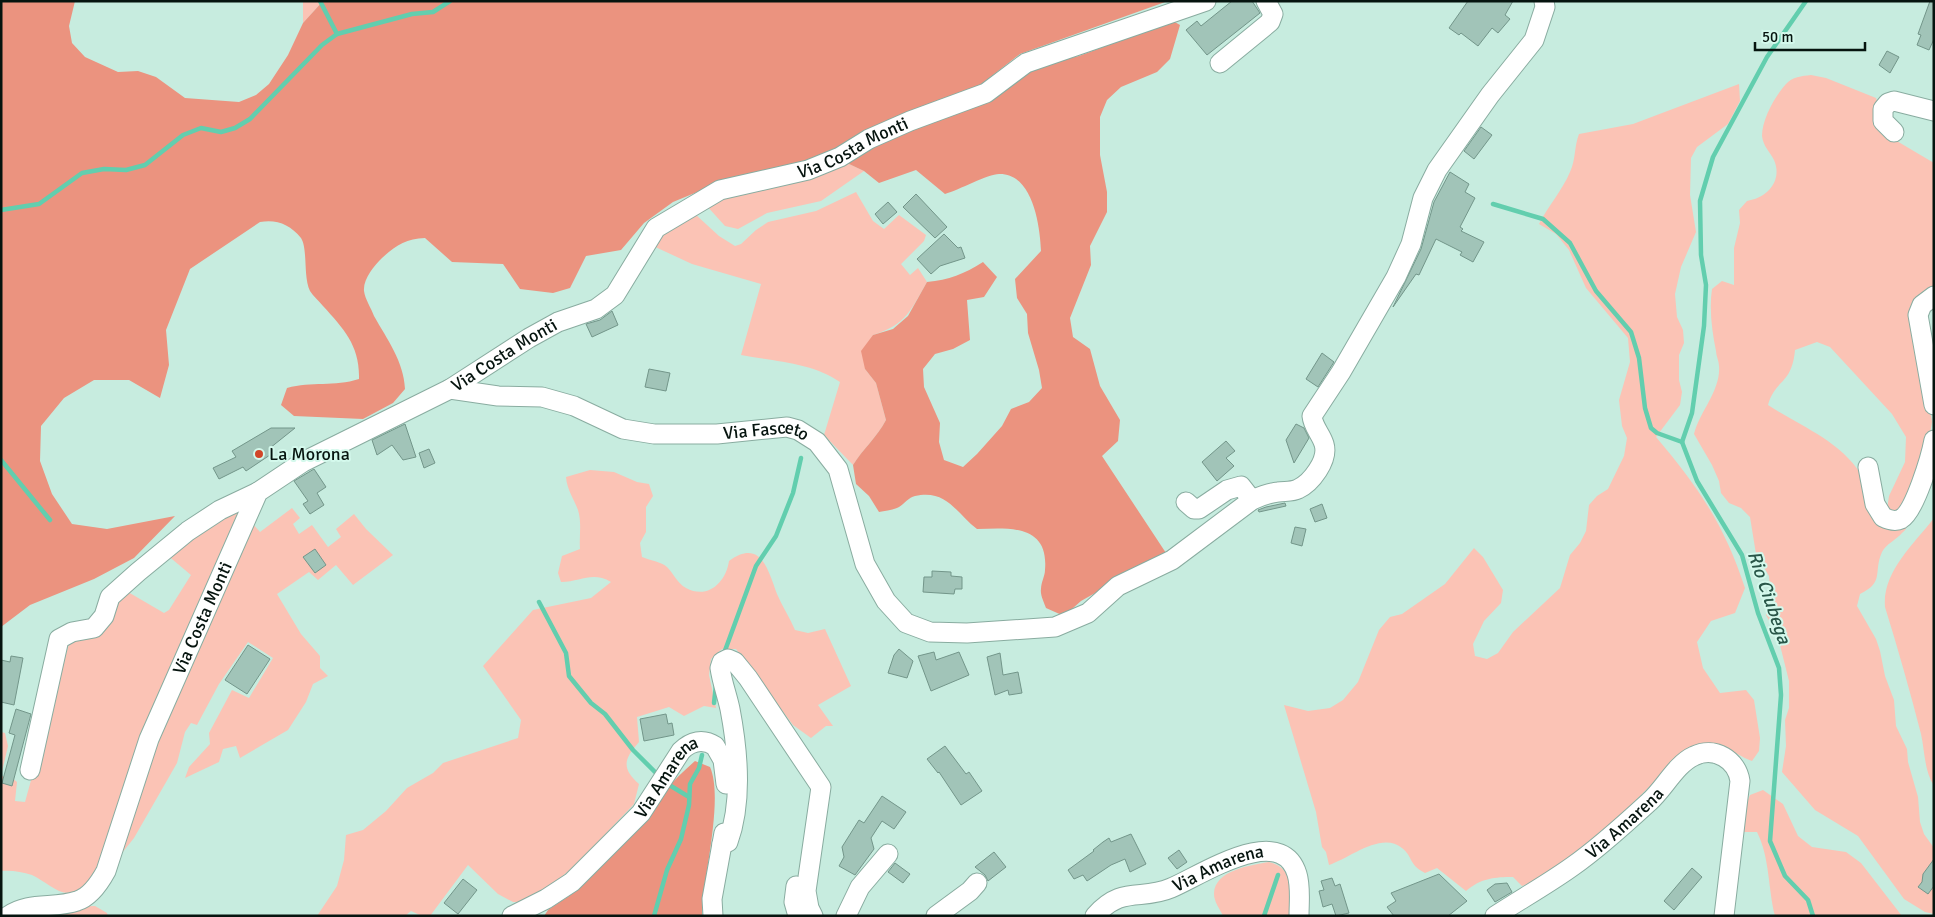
<svg xmlns="http://www.w3.org/2000/svg" width="1935" height="917" viewBox="0 0 1935 917" font-family="Signika,sans-serif">
  <rect width="100%" height="100%" fill="#c7ecdf"/>
  <g fill="#fbc3b5">
    <polygon points="303,1 323,1 303,23"/>
    <path d="M1811,75L1826,78L1876,98L1890,137L1934,163V288L1923,298L1928,394L1932,422L1928,447L1897,515L1887,509L1889,496L1905,462L1906,437L1892,414L1830,347L1817,342L1795,350C1792,385 1775,379 1768,405C1800,426 1839,440 1861,474C1871,491 1857,505 1878,523L1911,520C1908,525 1906,530 1902,533C1896,540 1886,544 1882,552C1873,572 1885,582 1860,594L1857,606L1876,639L1880,651L1885,676L1894,700L1896,726L1907,749L1908,762L1918,797L1920,822L1924,834L1934,848V914L1925,912L1904,899L1858,836L1815,810L1782,772L1786,746L1785,720L1789,708V681L1778,637L1766,615V602L1770,589L1769,576L1756,554L1750,517L1741,508L1729,503L1721,493L1719,481L1712,465L1694,434C1700,411 1721,390 1719,366C1719,361 1716,356 1716,351C1712,331 1709,309 1712,289L1722,281L1734,285V248L1740,223L1739,210L1747,201C1767,198 1783,181 1774,160C1770,152 1763,146 1762,136C1762,119 1775,96 1786,84C1792,77 1802,76 1811,75Z"/>
    <path d="M1739,84L1740,101L1728,124L1697,147L1691,158L1690,195L1696,232L1681,267L1675,294L1677,317L1683,330L1684,343L1679,355V380L1682,392L1680,405L1656,437C1699,488 1724,524 1745,588L1735,613L1711,621L1697,642L1703,668L1720,693L1746,690L1754,700L1760,738L1759,751L1752,761C1722,749 1724,735 1687,749C1646,789 1575,868 1522,886L1513,877C1495,877 1481,878 1466,891L1437,868L1425,873C1408,864 1414,858 1402,848C1381,831 1349,859 1329,865L1326,852L1322,847L1316,812L1284,705L1308,711L1330,708L1343,700L1358,682L1379,630L1390,617L1402,614L1445,584L1474,548L1483,557L1503,590L1501,603L1484,621L1473,644L1475,656L1487,659L1498,653L1513,632L1560,588L1570,555L1580,543L1586,531L1589,505L1597,496L1608,489L1624,456L1627,438L1622,426L1619,400L1630,362L1628,338L1586,288L1569,250L1556,234L1539,224C1548,206 1562,191 1570,172C1576,159 1574,147 1579,134L1633,124Z"/>
    <polygon points="847,163 864,171 821,201 767,213 738,229 725,226 706,205 724,193"/>
    <path d="M856,192L873,221L884,229L899,215L926,235L924,241L901,264L910,275L918,268L927,282C910,311 907,324 873,335L865,369L876,383L886,420C877,437 863,449 853,465L824,435L840,382C814,363 773,361 741,355L761,284L692,264L651,245L661,229L695,214L719,236L735,246L741,244L756,230L768,222L816,211Z"/>
    <path d="M590,470L614,472L637,482L649,484L653,496L646,507V532L640,543L642,557C649,560 662,562 667,567C674,574 677,583 686,588C708,600 726,582 729,561C761,538 768,570 777,594C782,606 790,618 795,630L808,633L825,629L851,686L818,705L833,726H826L811,738L793,725L736,649H722L711,659L709,675L716,708L704,706L684,716L669,707L637,717L639,742C624,759 621,768 639,784L634,804L576,865L549,887L524,902H513L498,894L468,865L430,916H422L411,911L405,916H317L337,886L344,860L346,835L363,830L386,811L407,788L433,773L443,763L518,738L521,720L483,666L533,610L591,598L611,582C592,571 581,582 561,582L558,573L562,556L580,549C579,536 582,523 578,510C574,499 567,490 566,477Z"/>
    <path d="M242,505L99,874C92,879 85,888 77,891C61,899 46,881 32,875C22,872 12,870 1,871V732L5,733L8,746L1,776L12,778L17,782L15,801L25,802L70,640L121,594L128,592L164,613L169,610L191,575L166,554Z"/>
    <polygon points="292,508 300,518 293,524 299,534 312,525 328,547 341,537 336,529 354,514 366,529 393,555 353,585 336,565 318,580 309,572 277,594 301,634 320,656 320,668 328,676 313,684 306,702 288,730 240,758 236,746 223,749 219,762 185,778 189,767 210,744 209,733 232,690 249,698 273,658 248,642 219,684 197,725 191,723 185,732 177,763 134,838 118,858 152,748 252,523 260,532"/>
    <path d="M1934,518V786C1924,770 1925,752 1921,734C1910,691 1898,649 1885,607C1882,572 1914,544 1934,518Z"/>
    <path d="M1763,790L1783,804L1798,836L1812,847L1846,852L1861,863L1902,916H1775C1768,889 1770,858 1757,832H1739L1745,807L1750,795Z"/>
    <path d="M1269,862C1295,868 1291,893 1293,916H1223C1220,909 1214,902 1214,894C1214,870 1252,865 1269,862Z"/>
    <polygon points="95,906 107,913 108,916 31,916 67,907"/>
  </g>
  <g fill="#eb937f">
    <path d="M1,1H75L69,26L72,43L85,57L118,72L138,71L156,77L185,98L239,102L256,95L269,84L288,55L303,23L323,1H1168L1020,54L979,86L836,153L719,183L673,202L644,223L621,250L586,256L570,288L553,293L520,289L503,264L452,262L425,238C406,239 396,245 382,258C374,266 363,279 364,291C365,299 371,308 374,316C387,339 404,362 405,389L393,403L363,419L294,416L281,405L287,388C312,381 334,387 359,379C360,346 344,329 323,306C319,301 313,296 310,291C303,277 308,249 301,238C290,224 276,219 260,222L190,269L166,330L169,365L160,398L129,380H94L64,398L41,426L40,461L52,494L72,524L107,529L175,516L134,558L94,579L30,605L1,627Z"/>
    <path d="M1173,21L1180,25L1170,59L1157,72L1121,87L1107,100L1100,117V155L1107,192V212L1090,246L1091,265L1070,318L1073,337L1090,349L1100,386L1120,420L1118,441L1102,456L1166,553L1081,601L1064,616L1046,608C1044,602 1040,595 1041,589C1041,582 1045,576 1045,570C1049,524 1009,528 977,529C956,513 947,489 915,496C909,497 904,504 899,507C893,510 885,511 879,512L869,496L856,484L853,465C863,449 877,437 886,420L876,383L865,369L861,351L873,335L893,329L908,316L927,282C949,280 964,274 983,262L997,277L984,297L967,300L970,340L953,349L935,354L923,369L924,387L940,423L939,442L944,460L963,467L977,454L1002,426L1011,409L1029,402L1042,388L1039,370L1028,333L1027,314L1017,298L1015,279L1041,251C1040,226 1033,173 999,174C988,174 959,190 945,194L916,170L879,183L864,171L847,163L870,147L1034,67L1079,56Z"/>
    <path d="M695,761L710,767C724,799 703,877 702,916H544L548,910C559,902 572,895 582,886C622,848 653,797 695,761Z"/>
  </g>
  <g fill="none" stroke-linecap="round" stroke-linejoin="round">
    <g stroke="#62ceae" stroke-width="4.5">
      <polyline points="320,1 337,34"/>
      <polyline points="1493,204 1543,219 1570,243 1596,291 1631,332 1639,358 1645,408 1651,428 1657,433 1682,442"/>
      <polyline points="1,210 39,204 82,173 104,169 126,170 145,165 183,135 201,128 221,132 235,128 250,119 322,45 337,34 412,14 433,12 450,1"/>
      <polyline points="1682,442 1697,481 1742,555 1758,613 1779,668 1781,695 1770,841 1785,876 1808,900 1813,916"/>
      <polyline points="1682,442 1692,413 1704,326 1706,285 1701,255 1700,201 1713,157 1767,57 1806,1"/>
      <polyline points="1,460 50,520"/>
      <polyline points="539,602 566,653 569,676 591,703 605,714 633,750 659,776"/>
      <polyline points="723,656 756,566 776,536 793,493 801,458"/>
      <polyline points="714,703 716,685"/>
      <polyline points="666,783 689,797"/>
      <polyline points="654,916 667,870 681,839 689,805 690,784 699,768 702,755"/>
      <polyline points="1264,916 1278,875"/>
    </g>
  </g>
  <g fill="#a1c4b8" stroke="#73968a">
    <polygon points="1232,1 1252,1 1260,13 1207,55 1186,30 1197,21 1201,26"/>
    <polygon points="1468,1 1513,1 1505,15 1510,19 1498,33 1492,28 1478,46 1461,33 1459,35 1449,28"/>
    <polygon points="1930,1 1934,1 1934,39 1929,50 1917,45 1921,35 1918,34"/>
    <polygon points="1887,51 1899,57 1890,73 1879,65"/>
    <polygon points="1481,127 1492,135 1474,159 1464,151"/>
    <polygon points="1450,172 1469,184 1465,192 1475,198 1460,227 1463,229 1461,231 1484,242 1473,262 1460,255 1462,252 1436,239 1419,275 1416,274 1393,307 1421,249 1434,202"/>
    <polygon points="916,194 947,227 935,238 903,207"/>
    <polygon points="888,202 897,212 883,224 875,214"/>
    <polygon points="944,234 958,248 961,247 965,258 940,266 931,274 917,259"/>
    <polygon points="612,311 618,325 592,337 586,324 600,320"/>
    <polygon points="1322,353 1334,362 1318,387 1306,379"/>
    <polygon points="649,369 670,373 666,391 645,387"/>
    <polygon points="405,424 416,457 403,460 392,445 377,455 372,440"/>
    <polygon points="1296,424 1304,428 1309,438 1294,463 1286,440"/>
    <polygon points="271,428 295,428 270,448 273,453 246,471 243,467 219,479 213,468 236,457 232,451"/>
    <polygon points="1226,441 1235,451 1226,458 1234,466 1217,481 1202,462"/>
    <polygon points="429,449 435,463 424,468 419,453"/>
    <polygon points="314,469 326,487 317,493 324,505 310,514 303,504 308,501 294,481"/>
    <polygon points="1285,503 1286,506 1259,512 1258,510 1266,507"/>
    <polygon points="1322,504 1327,518 1315,522 1310,509"/>
    <polygon points="1295,527 1306,529 1302,546 1291,543"/>
    <polygon points="315,549 326,565 315,573 303,557"/>
    <polygon points="932,571 951,572 951,576 962,577 962,589 955,589 954,594 923,592 924,577 932,577"/>
    <polygon points="248,645 270,659 247,694 225,680"/>
    <polygon points="899,649 913,661 907,678 888,673 894,655"/>
    <polygon points="934,652 936,660 959,652 969,675 931,691 918,656"/>
    <polygon points="1000,653 1003,675 1018,672 1022,693 1009,695 1008,690 995,695 987,657"/>
    <polygon points="11,656 23,658 14,705 1,702 1,660 10,662"/>
    <polygon points="16,709 31,714 12,786 2,783 15,735 9,733"/>
    <polygon points="666,714 668,724 672,723 674,735 644,741 640,719"/>
    <polygon points="945,746 966,774 969,772 982,791 961,805 939,772 938,773 927,759"/>
    <polygon points="882,796 906,812 894,829 882,821 871,838 874,849 855,875 839,866 844,857 842,847 859,820 864,823"/>
    <polygon points="1131,834 1146,864 1130,872 1125,859 1111,865 1087,881 1083,875 1074,879 1068,870 1094,851 1093,850 1103,842 1109,838 1111,842"/>
    <polygon points="1179,850 1187,862 1177,869 1168,858"/>
    <polygon points="994,852 1006,867 988,881 985,875 975,867"/>
    <polygon points="1934,859 1934,886 1928,894 1918,887 1922,882 1923,874"/>
    <polygon points="895,863 910,874 903,883 888,872"/>
    <polygon points="1692,868 1702,877 1674,910 1664,901"/>
    <polygon points="1439,874 1467,901 1448,916 1394,916 1387,907 1396,901 1391,893"/>
    <polygon points="1332,878 1335,886 1340,884 1349,913 1336,916 1332,904 1323,907 1319,891 1324,890 1321,881"/>
    <polygon points="463,879 477,890 458,914 444,903"/>
    <polygon points="1507,883 1512,892 1495,902 1487,890 1495,884"/>
  </g>
  <g fill="none" stroke-linecap="round" stroke-linejoin="round">
    <defs>
      <g id="minor">
        <polyline points="1220,63 1270,22 1273,14 1266,1"/>
        <polyline points="1894,132 1883,121 1883,109 1888,103 1894,101 1934,111"/>
        <polyline points="1934,296 1922,305 1918,315 1934,405"/>
        <path id="s1" d="M450,389L498,396L542,397L574,406L623,429L654,434H717L787,427L798,430L817,442L838,469L865,564L886,601L906,623L930,632L967,633L1055,627L1088,613L1118,586L1172,560L1252,500C1261,496 1269,493 1278,492C1285,491 1292,492 1298,489C1311,483 1329,460 1324,444C1321,434 1313,427 1312,416L1341,372L1396,277L1411,244L1423,198L1437,170L1490,95L1534,40L1545,7L1544,1"/>
        <path d="M1868,467L1875,504L1883,517C1889,520 1895,522 1901,519C1915,511 1931,456 1934,440"/>
        <polyline points="1186,502 1194,509 1199,509 1227,490 1241,486 1252,500"/>
        <polyline points="30,770 59,639 72,632 94,628 104,616 110,597 138,572 188,531 220,510 258,492"/>
        <path d="M722,844L728,842C743,801 738,751 730,709C727,695 722,682 720,668L722,662L728,659L735,662L748,678L821,787L806,891L809,908L813,916"/>
        <polyline points="796,886 794,902 798,916"/>
        <path id="s2" d="M8,916C29,901 54,909 77,901C90,897 100,882 106,871L149,739L258,492L303,462L450,389L529,338L558,322L596,309L615,295L656,228L720,190L808,170L840,157L869,139L910,121L986,93L1026,63L1206,1"/>
        <path id="s3" d="M512,916L546,899L572,882L641,813L681,751C691,741 703,738 715,746L723,760L726,784"/>
        <polyline points="713,916 712,899 724,833"/>
        <polyline points="846,916 860,887 888,854"/>
        <polyline points="936,916 970,891 977,883"/>
        <path id="s4" d="M1095,916C1122,885 1141,901 1171,888C1200,876 1281,821 1297,874C1301,887 1299,902 1299,916"/>
        <path id="s5" d="M1495,916C1521,899 1548,884 1573,866C1599,848 1625,824 1649,802C1664,789 1676,764 1694,756C1715,746 1737,760 1740,781L1724,916"/>
      </g>
    </defs>
    <use href="#minor" stroke="#89aca0" stroke-width="21"/>
    <use href="#minor" stroke="#fff" stroke-width="19"/>
  </g>
  <circle fill="#d14628" stroke="#d4f9ec" stroke-width="2" cx="259" cy="454" r="5"/>
  <g text-anchor="middle" stroke-width="4" stroke-linejoin="round" paint-order="stroke">
    <g font-size="18" fill="#06140f" stroke="#d4f9ec">
      <text dy="6" stroke="none"><textPath href="#s2" startOffset="1225">Via Costa Monti</textPath></text>
      <text dy="6" stroke="none"><textPath href="#s2" startOffset="805">Via Costa Monti</textPath></text>
      <text dy="6" stroke="none"><textPath href="#s1" startOffset="324">Via Fasceto</textPath></text>
      <text dy="6" stroke="none"><textPath href="#s2" startOffset="385">Via Costa Monti</textPath></text>
      <text dy="6" stroke="none"><textPath href="#s3" startOffset="211">Via Amarena</textPath></text>
      <text dy="6" stroke="none"><textPath href="#s5" startOffset="160">Via Amarena</textPath></text>
      <text dy="6" stroke="none"><textPath href="#s4" startOffset="135">Via Amarena</textPath></text>
    </g>
    <g font-size="18" fill="#06140f" stroke="#d4f9ec" text-anchor="start">
      <text x="269" y="460">La Morona</text>
    </g>
    <g font-size="19" font-style="italic" fill="#285648" stroke="#d4f9ec">
      <text transform="translate(1770 597) rotate(71)" y="7">Rio Ciubega</text>
    </g>
  </g>
  <rect width="1935" height="917" fill="none" stroke="#06140f" stroke-width="5"/>
  <path d="M1755 42v8h110v-8" fill="none" stroke="#06140f" stroke-width="2.5"/>
  <text x="1762" y="42" font-size="15" fill="#06140f" stroke="#d4f9ec" stroke-width="4" paint-order="stroke">50 m</text>
</svg>
